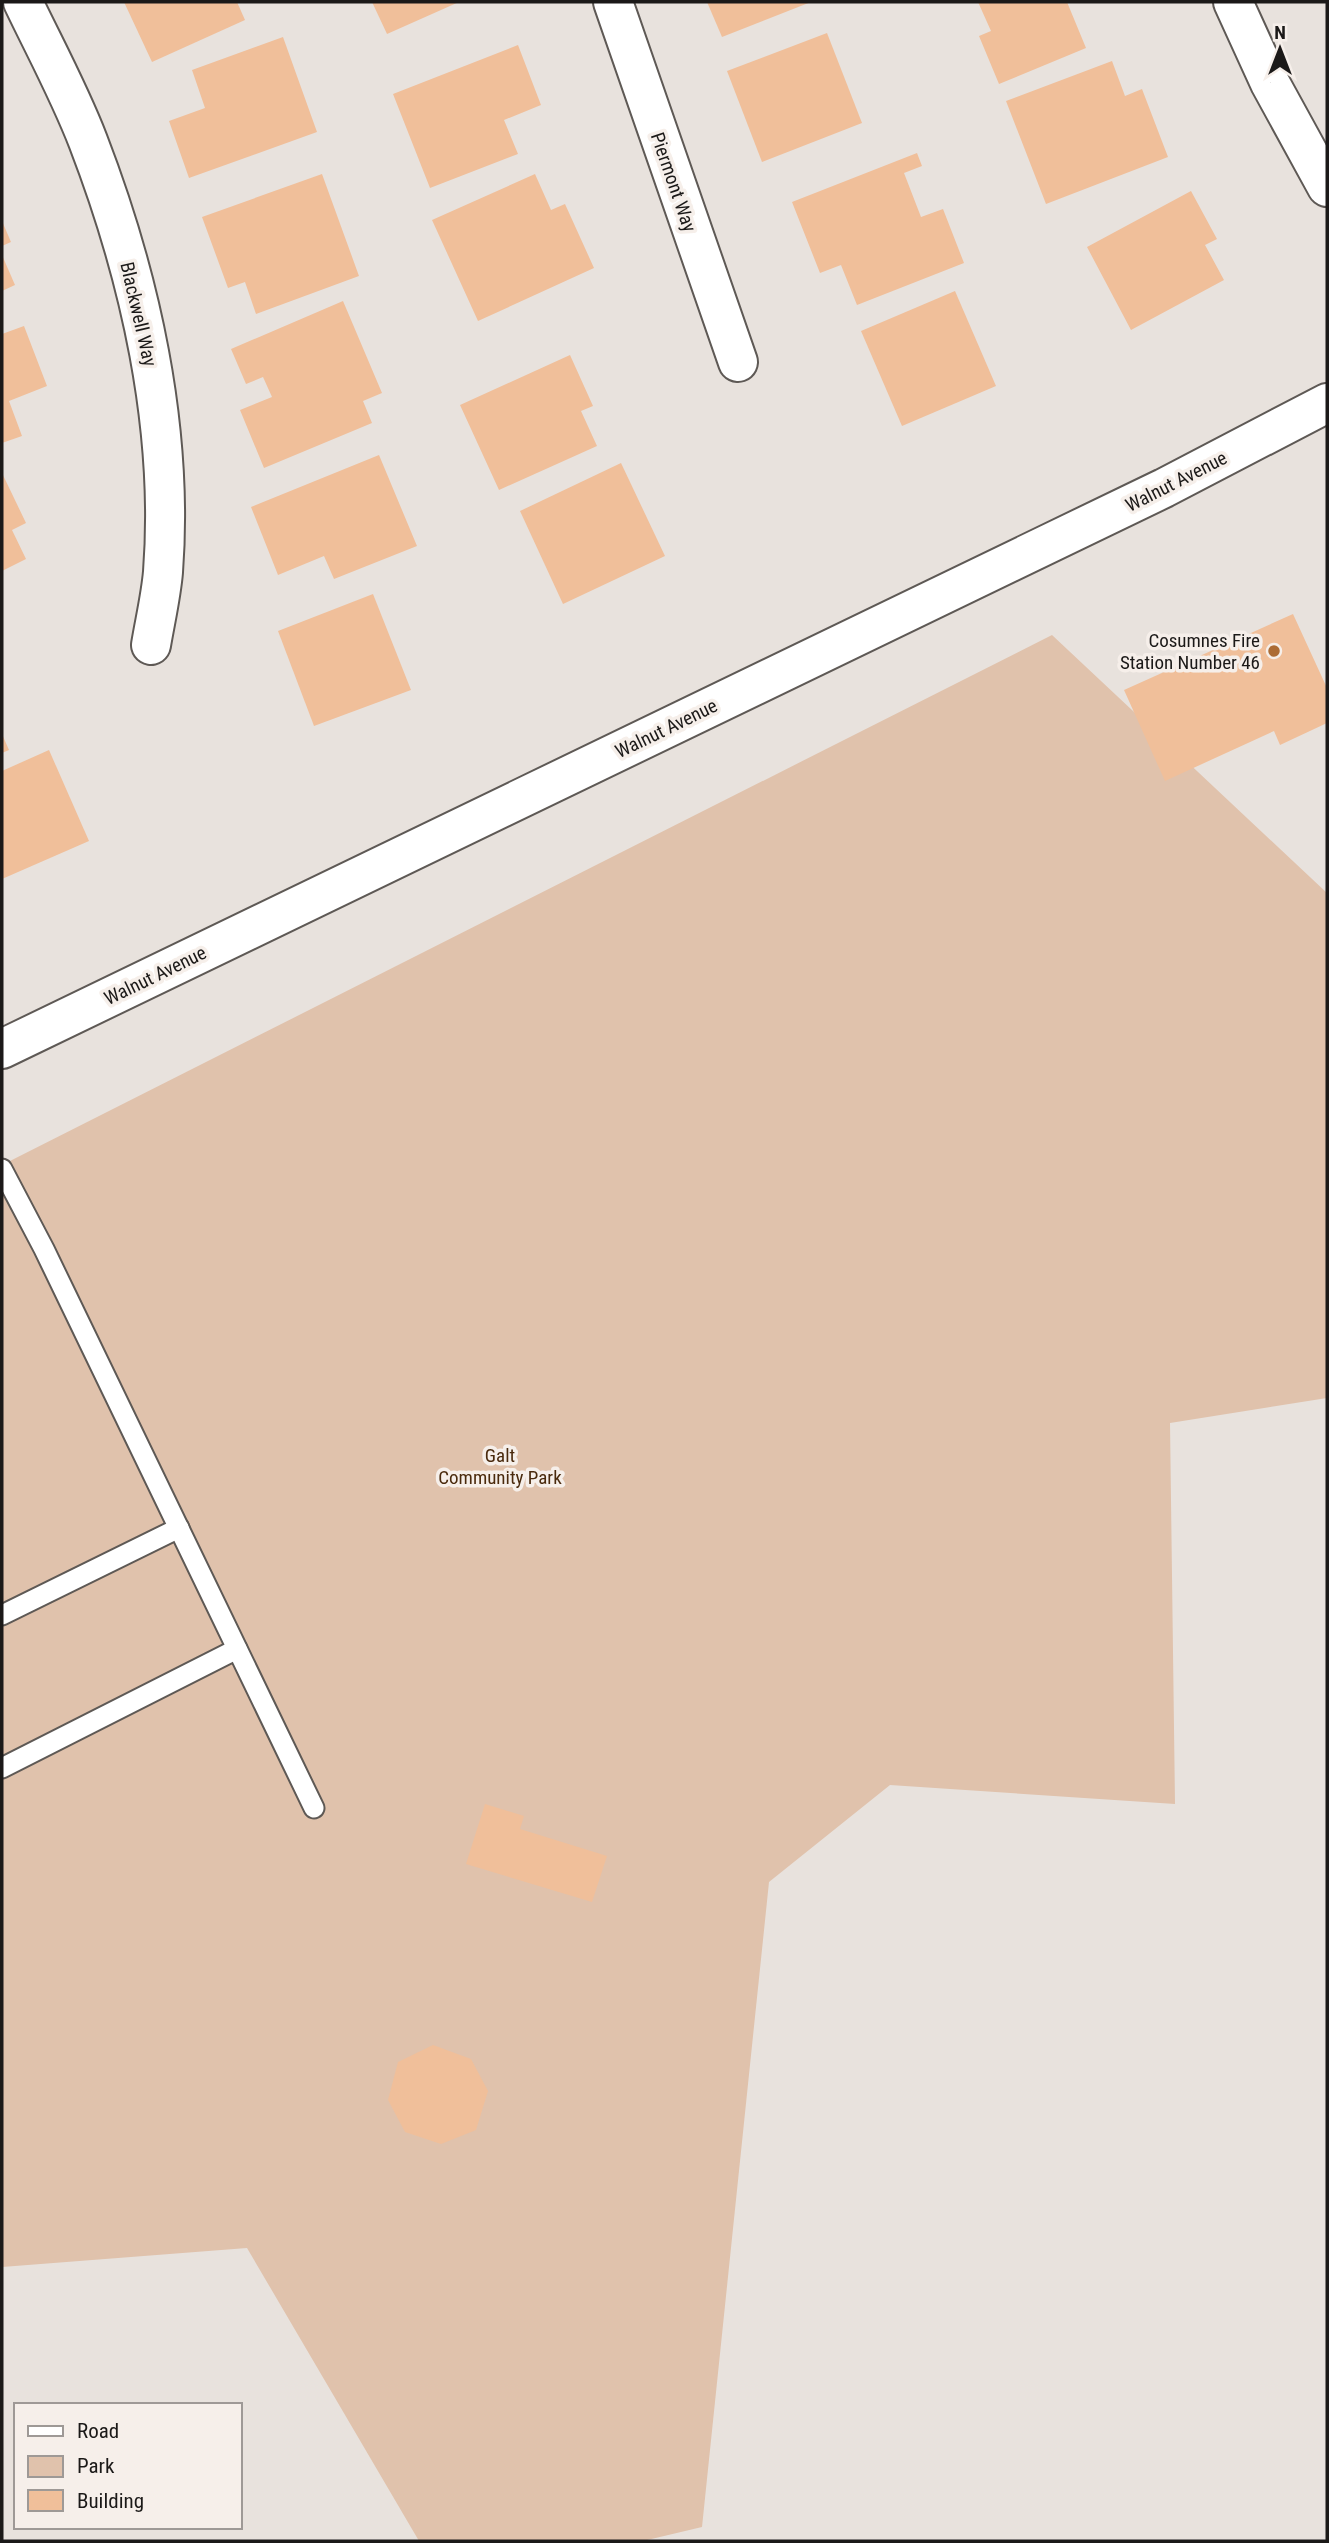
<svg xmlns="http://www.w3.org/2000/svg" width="1329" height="2543" viewBox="0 0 1329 2543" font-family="'Roboto Condensed',sans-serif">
  <rect width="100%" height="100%" fill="#e8e2dd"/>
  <polygon fill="#e0c2ac" points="1052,635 1327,893 1327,1398 1170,1423 1175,1804 890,1785 769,1882 702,2527 643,2541 419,2541 247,2248 2,2267 2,1165"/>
  <g fill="#f0bf9a">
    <polygon points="124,2 237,2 245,20 152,62"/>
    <polygon points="372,2 459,2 387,34"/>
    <polygon points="707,2 811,2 722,37"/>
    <polygon points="978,2 1067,2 1086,48 999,84 979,36 991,31"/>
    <polygon points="827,33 862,123 762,162 727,71"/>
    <polygon points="283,37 317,132 189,178 169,121 205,108 192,70"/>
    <polygon points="518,45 541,105 504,120 518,154 430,188 393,94"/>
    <polygon points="1112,61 1125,96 1142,89 1168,157 1046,204 1006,101"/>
    <polygon points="917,153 922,166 904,173 921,217 943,209 964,263 857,305 841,265 820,273 792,202"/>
    <polygon points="322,174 359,276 256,314 245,282 228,288 202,217"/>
    <polygon points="535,174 551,210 565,204 594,268 478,321 432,220"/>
    <polygon points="1191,191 1217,239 1205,245 1224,280 1131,330 1087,247"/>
    <polygon points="2,221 11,242 2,246"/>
    <polygon points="2,255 15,285 2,291"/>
    <polygon points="955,291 996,386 902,426 861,331"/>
    <polygon points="343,301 382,393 363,401 372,423 264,468 240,410 272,397 263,377 246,384 231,349"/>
    <polygon points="24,326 47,386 9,401 22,436 2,443 2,334"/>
    <polygon points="570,355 593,406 581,411 597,446 499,490 460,405"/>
    <polygon points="379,455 417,546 334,579 324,556 278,575 251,507"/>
    <polygon points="621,463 665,556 563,604 520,511"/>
    <polygon points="2,473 26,523 12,530 26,559 2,571"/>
    <polygon points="373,594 411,690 314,726 278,631"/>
    <polygon points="1293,614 1327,688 1327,723 1280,745 1274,731 1165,781 1124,690"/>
    <polygon points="2,734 9,750 2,753"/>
    <polygon points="49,750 89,841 2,879 2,771"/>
    <polygon points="485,1804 524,1816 520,1829 607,1856 592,1902 466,1864"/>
    <polygon points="433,2045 471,2059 488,2091 476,2130 441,2144 405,2132 388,2100 398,2062"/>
  </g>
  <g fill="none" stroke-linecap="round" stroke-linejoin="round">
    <defs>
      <g id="service">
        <polyline points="2,1169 44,1249 314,1808"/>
        <polyline points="2,1615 179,1528"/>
        <polyline points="2,1768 237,1649"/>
      </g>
      <g id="minor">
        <path d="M23,2C45,48 70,94 88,141C140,276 174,427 163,572C161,596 155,621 151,645"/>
        <polyline points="613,2 738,362"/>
        <polyline points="1233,2 1270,83 1327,187"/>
      </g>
      <polyline id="tertiary" points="2,1049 1164,488 1327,403"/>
    </defs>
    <use href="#service" stroke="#5e5955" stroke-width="23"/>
    <use href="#minor" stroke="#5e5955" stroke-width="42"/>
    <use href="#tertiary" stroke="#5e5955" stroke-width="42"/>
    <use href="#service" stroke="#fff" stroke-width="19"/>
    <use href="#minor" stroke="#fff" stroke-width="38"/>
    <use href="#tertiary" stroke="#fff" stroke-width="38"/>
  </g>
  <circle fill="#ac6c35" stroke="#f6efea" stroke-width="2.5" cx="1274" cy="651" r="7"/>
  <g text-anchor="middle" stroke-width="7" stroke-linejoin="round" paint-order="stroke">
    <g font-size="19" fill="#1b1918" stroke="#f6efea">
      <text transform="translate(674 182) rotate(71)" y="7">Piermont Way</text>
      <text transform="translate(139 314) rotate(77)" y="7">Blackwell Way</text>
      <text transform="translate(1176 481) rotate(-27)" y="7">Walnut Avenue</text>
      <text transform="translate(666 728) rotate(-26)" y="7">Walnut Avenue</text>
      <text transform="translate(155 975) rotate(-26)" y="7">Walnut Avenue</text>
    </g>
    <g font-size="19" fill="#1b1918" stroke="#f6efea" text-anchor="end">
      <text x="1260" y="647">Cosumnes Fire<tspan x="1260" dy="22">Station Number 46</tspan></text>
    </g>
    <g font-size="19" fill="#4a2a0d" stroke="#f6efea">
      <text x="500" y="1462">Galt<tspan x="500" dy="22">Community Park</tspan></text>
    </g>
  </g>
  <rect width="1329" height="2543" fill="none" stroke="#1b1918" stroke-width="7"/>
  <rect x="14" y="2403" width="228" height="126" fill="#f6efea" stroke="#9e9996" stroke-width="2"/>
  <rect x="28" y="2426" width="35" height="10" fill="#ffffff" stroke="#9e9996" stroke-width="2"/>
  <text x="77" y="2438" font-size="21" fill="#1b1918">Road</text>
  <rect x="28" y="2456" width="35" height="21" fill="#e0c2ac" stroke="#9e9996" stroke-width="2"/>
  <text x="77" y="2473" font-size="21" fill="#1b1918">Park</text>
  <rect x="28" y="2490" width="35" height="21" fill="#f0bf9a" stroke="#9e9996" stroke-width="2"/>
  <text x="77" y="2508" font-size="21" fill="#1b1918">Building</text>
  <g transform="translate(1280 49)" stroke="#f6efea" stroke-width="5" paint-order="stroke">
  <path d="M0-5L12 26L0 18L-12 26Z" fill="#1b1918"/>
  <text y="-10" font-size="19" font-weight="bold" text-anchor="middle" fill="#1b1918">N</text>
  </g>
</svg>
